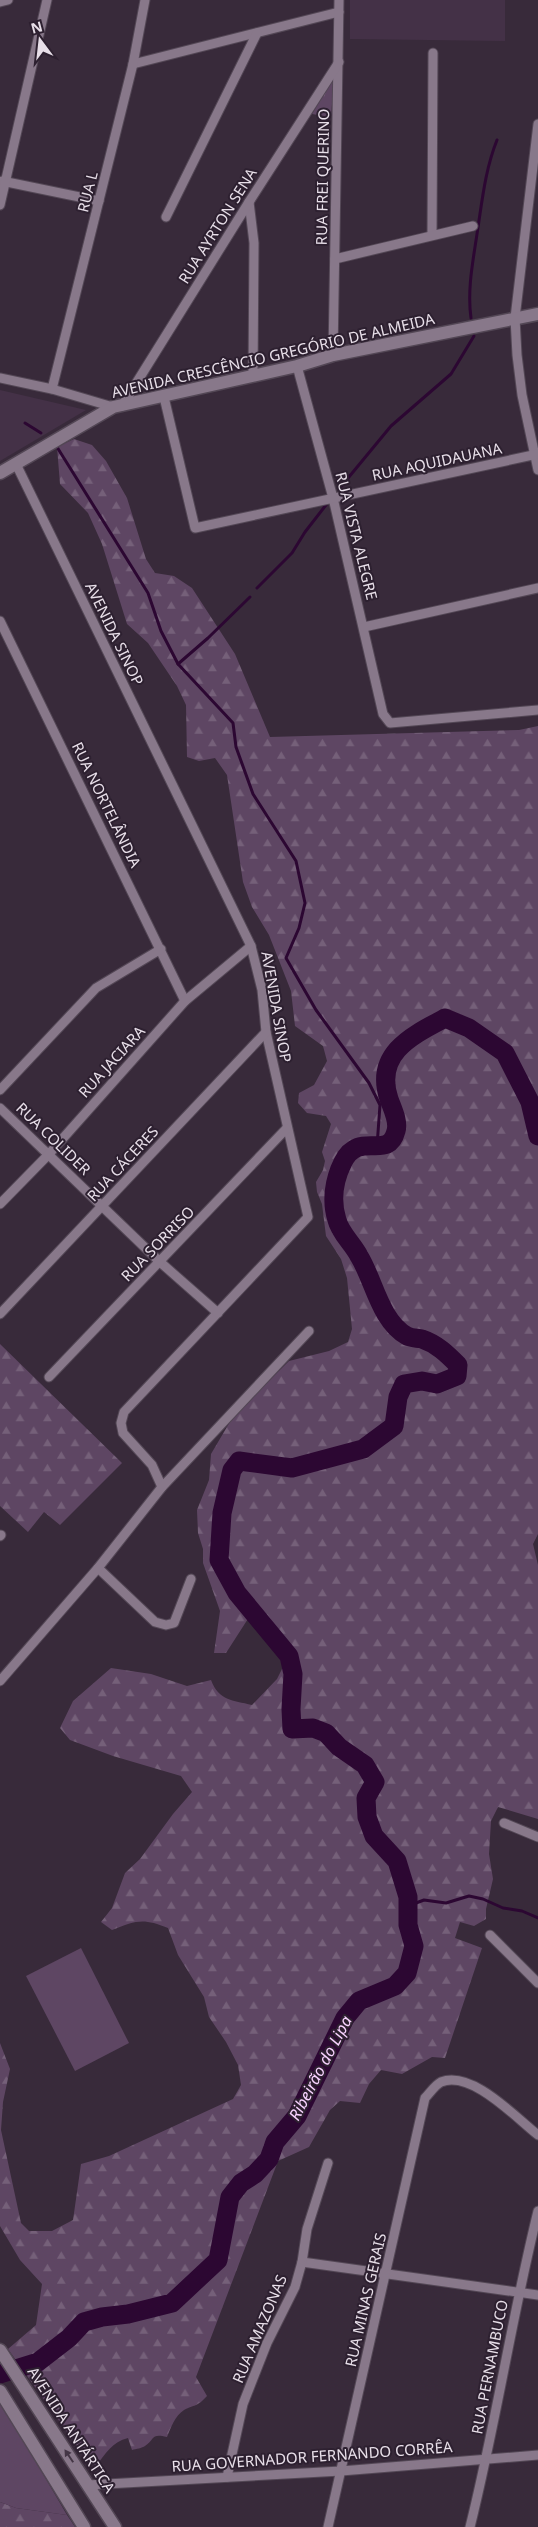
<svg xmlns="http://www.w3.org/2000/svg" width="538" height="2527" viewBox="0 0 538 2527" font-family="'Noto Sans',sans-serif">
  <defs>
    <pattern id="grass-tufts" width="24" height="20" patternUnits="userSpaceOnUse" patternTransform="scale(1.25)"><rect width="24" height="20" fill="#5e4663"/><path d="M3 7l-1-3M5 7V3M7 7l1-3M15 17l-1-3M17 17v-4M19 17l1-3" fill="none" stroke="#756079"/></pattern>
    <pattern id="forest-firs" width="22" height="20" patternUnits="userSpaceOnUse" patternTransform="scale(1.25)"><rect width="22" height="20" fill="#5e4663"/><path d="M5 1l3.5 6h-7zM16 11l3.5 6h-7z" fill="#756079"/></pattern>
  </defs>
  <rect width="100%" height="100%" fill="#382a3a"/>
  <g fill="#443147">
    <polygon points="350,0 505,0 505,41 350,39"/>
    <polygon points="0,390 86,410 0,461"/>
  </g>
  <polygon fill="url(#grass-tufts)" points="334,78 331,117 312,114"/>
  <g fill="url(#forest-firs)">
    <path d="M74,439L92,445L106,461L127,498L146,559L155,573L174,576L192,588L235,654L270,737L519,730L538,726V1534L533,1544L538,1565V1819L498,1807L491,1821L489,1854L493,1879L486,1909V1919L474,1926L460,1922L455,1938L482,1948L445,2058L432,2057L402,2074L381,2070L369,2084L360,2103L340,2101L330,2110L309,2147L278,2161L196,2377L207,2396C196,2408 195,2404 184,2410C175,2416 171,2427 167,2437C151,2433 155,2439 145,2446C142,2448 136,2449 132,2450L128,2438C112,2442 106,2453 96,2466L82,2453L8,2349L36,2325L42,2284L20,2260L0,2226V2043L10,2069L3,2102L1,2130L21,2223L29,2231H52L73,2220L81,2164L109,2156L233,2099L241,2085L238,2065L226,2042L209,2017L204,1997L178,1955L168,1928C144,1918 136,1920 112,1930L101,1922L112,1908L125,1873L140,1859L173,1814L192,1792L181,1776L113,1756L70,1740L60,1728L73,1701L111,1668L151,1674L187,1686L211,1680C219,1701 232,1700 252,1705L277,1679L289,1655L253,1611L226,1653H214L220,1611L203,1563V1549L198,1533L197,1510L209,1480L211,1454L234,1415L289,1361L329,1351L348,1342L352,1329L347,1278L341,1259L326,1236L322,1204L317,1192L316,1182L323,1170L325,1161L322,1152L331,1124L326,1116L307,1113L298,1103L299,1093L314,1085L327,1061L323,1046L295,1026L291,991L269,935L252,907L243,882L227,775L215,758L199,761L187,757L186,705L177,686L148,643L127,624L102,544L88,513L60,484L57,447Z"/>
    <polygon points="0,1344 122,1463 60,1525 44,1512 28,1532 0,1506"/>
    <polygon points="0,2502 16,2508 67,2515 75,2527 0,2527"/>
  </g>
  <g fill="#5e4663">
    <polygon points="81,1948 129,2043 75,2071 26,1976"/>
    <polygon points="2,2404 67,2515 16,2508 0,2502 0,2405"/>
  </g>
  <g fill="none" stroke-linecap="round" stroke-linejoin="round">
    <g stroke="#2c0732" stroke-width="3">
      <path d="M471,318C467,290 473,261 477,234C482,202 485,170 497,140"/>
      <polyline points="25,423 41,433"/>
      <polyline points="57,447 148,593 161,631 178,664 233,723 236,747 253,794 296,861 305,903 299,928 286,958 316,1010 369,1083 380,1105 377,1146"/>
      <polyline points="339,489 391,426 451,374 474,336"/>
      <polyline points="257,588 292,553 305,532 326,505"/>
      <polyline points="178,664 208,638 250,597"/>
      <polyline points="408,1906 424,1900 446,1903 469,1896 483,1899 503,1908 522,1911 538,1918"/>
    </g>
    <path stroke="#2c0732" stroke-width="19" d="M0,2374L38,2362L69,2338L84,2322L102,2317L128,2314L172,2303L218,2260L230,2197L241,2183L255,2174L269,2159L275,2142L297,2116L345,2018L359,2001L395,1986L407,1973L414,1946L408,1925V1897L397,1861L374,1836L367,1817L366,1798L375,1782L365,1765L339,1747L326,1733L313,1728L292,1729L291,1709L293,1674L289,1656L237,1593L219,1560L222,1513L232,1470L239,1461L292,1468L363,1449L394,1426L398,1397L404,1384L422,1381L437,1384L457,1376L458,1365C447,1354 437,1344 422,1339C417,1338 411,1338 407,1336C380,1321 374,1280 359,1256C353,1244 340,1233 337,1220C331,1201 334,1180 343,1162C360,1129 388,1162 396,1131C399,1121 392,1108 389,1099C374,1054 411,1036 445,1018L469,1028L505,1053L530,1102L538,1136"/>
    <defs>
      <g id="street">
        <polyline points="0,2 8,0"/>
        <polyline points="133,64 339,12"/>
        <polyline points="538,124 515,318 517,355 522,395 538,470"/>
        <polyline points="2,181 99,201"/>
        <polyline points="249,202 254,243 253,376"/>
        <polyline points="0,205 47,0"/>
        <polyline points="166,217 257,33"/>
        <polyline points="432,234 433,53"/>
        <polyline points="335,259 473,226"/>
        <polyline points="333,355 339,0"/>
        <polyline points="297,366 333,498 383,714 390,723 538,710"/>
        <polyline points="0,378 52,389 113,407"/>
        <polyline points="52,389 133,64 145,0"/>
        <polyline points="164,397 195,528 538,454"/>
        <polyline points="122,406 249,202 339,62"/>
        <polyline points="16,464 251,946 262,990 266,1032 308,1217 124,1412 121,1423 123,1433 152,1465 162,1487"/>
        <polyline points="0,621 185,1001"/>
        <polyline points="364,627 538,588"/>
        <polyline points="0,1090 96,988 161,949"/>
        <polyline points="0,1108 160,1262 218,1313"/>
        <polyline points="0,1204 49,1154 185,1001 251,946"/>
        <polyline points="0,1314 266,1032"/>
        <polyline points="49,1377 286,1129"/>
        <polyline points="0,1536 1,1535"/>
        <polyline points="98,1568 155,1622 166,1625 174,1623 191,1579"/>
        <polyline points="0,1681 98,1568 162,1487 309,1331"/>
        <polyline points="504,1823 538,1837"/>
        <polyline points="490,1935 538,1983"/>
        <polyline points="302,2262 538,2295"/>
        <polyline points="227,2477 243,2404 267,2343 295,2287 302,2262 307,2229 328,2163"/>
        <polyline points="88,2485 341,2471 538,2455"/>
        <path d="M328,2527L425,2098C430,2093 435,2085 441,2082C472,2070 515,2117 538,2135"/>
        <path d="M470,2527C496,2423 512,2316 538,2211"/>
      </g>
      <g id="secondary">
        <polyline points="0,473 113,407 297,366 333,355 538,314"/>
        <polyline points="0,2350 115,2527"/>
        <polyline points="0,2391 84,2527"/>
      </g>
    </defs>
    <use href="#street" stroke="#534755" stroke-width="11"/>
    <use href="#secondary" stroke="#534755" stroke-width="15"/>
    <use href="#street" stroke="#88788a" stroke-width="9"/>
    <use href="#secondary" stroke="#88788a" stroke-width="12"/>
  </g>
  <defs><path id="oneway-solid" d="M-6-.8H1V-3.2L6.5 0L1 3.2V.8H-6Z" transform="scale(1.25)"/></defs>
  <use fill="#443646" href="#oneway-solid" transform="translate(69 2456) rotate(-124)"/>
  <g text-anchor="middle" stroke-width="4" stroke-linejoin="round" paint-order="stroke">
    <g font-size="15" fill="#e8dfe9" stroke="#2d2030">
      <text transform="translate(323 177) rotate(-89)" y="5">RUA FREI QUERINO</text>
      <text transform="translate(88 192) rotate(-76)" y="5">RUA L</text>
      <text transform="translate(218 226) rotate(-58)" y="5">RUA AYRTON SENA</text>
      <text transform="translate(273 356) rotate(-13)" y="5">AVENIDA CRESCÊNCIO GREGÓRIO DE ALMEIDA</text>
      <text transform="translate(437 462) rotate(-12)" y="5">RUA AQUIDAUANA</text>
      <text transform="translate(356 536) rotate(76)" y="5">RUA VISTA ALEGRE</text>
      <text transform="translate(114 634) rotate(64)" y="5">AVENIDA SINOP</text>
      <text transform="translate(106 805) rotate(64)" y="5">RUA NORTELÂNDIA</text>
      <text transform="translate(276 1007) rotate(80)" y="5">AVENIDA SINOP</text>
      <text transform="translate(112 1062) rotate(-48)" y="5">RUA JACIARA</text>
      <text transform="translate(53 1139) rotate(44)" y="5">RUA COLIDER</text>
      <text transform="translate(123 1164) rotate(-47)" y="5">RUA CÁCERES</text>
      <text transform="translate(158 1244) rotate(-46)" y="5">RUA SORRISO</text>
      <text transform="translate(366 2300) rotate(-77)" y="5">RUA MINAS GERAIS</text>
      <text transform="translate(260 2329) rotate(-67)" y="5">RUA AMAZONAS</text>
      <text transform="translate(490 2367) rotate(-79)" y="5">RUA PERNAMBUCO</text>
      <text transform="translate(71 2430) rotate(57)" y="5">AVENIDA ANTÁRTICA</text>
      <text transform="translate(312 2457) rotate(-4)" y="5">RUA GOVERNADOR FERNANDO CORRÊA</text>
    </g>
    <g font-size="16" font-style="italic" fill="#f8d3ff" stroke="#2d2030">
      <text transform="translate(320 2068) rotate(-62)" y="6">Ribeirão do Lipa</text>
    </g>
  </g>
  <g transform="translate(40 40) rotate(345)" stroke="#2d2030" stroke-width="4" paint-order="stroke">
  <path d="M0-4L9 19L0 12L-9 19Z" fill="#e8dfe9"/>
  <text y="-8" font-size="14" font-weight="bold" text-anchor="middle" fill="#e8dfe9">N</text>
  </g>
</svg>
